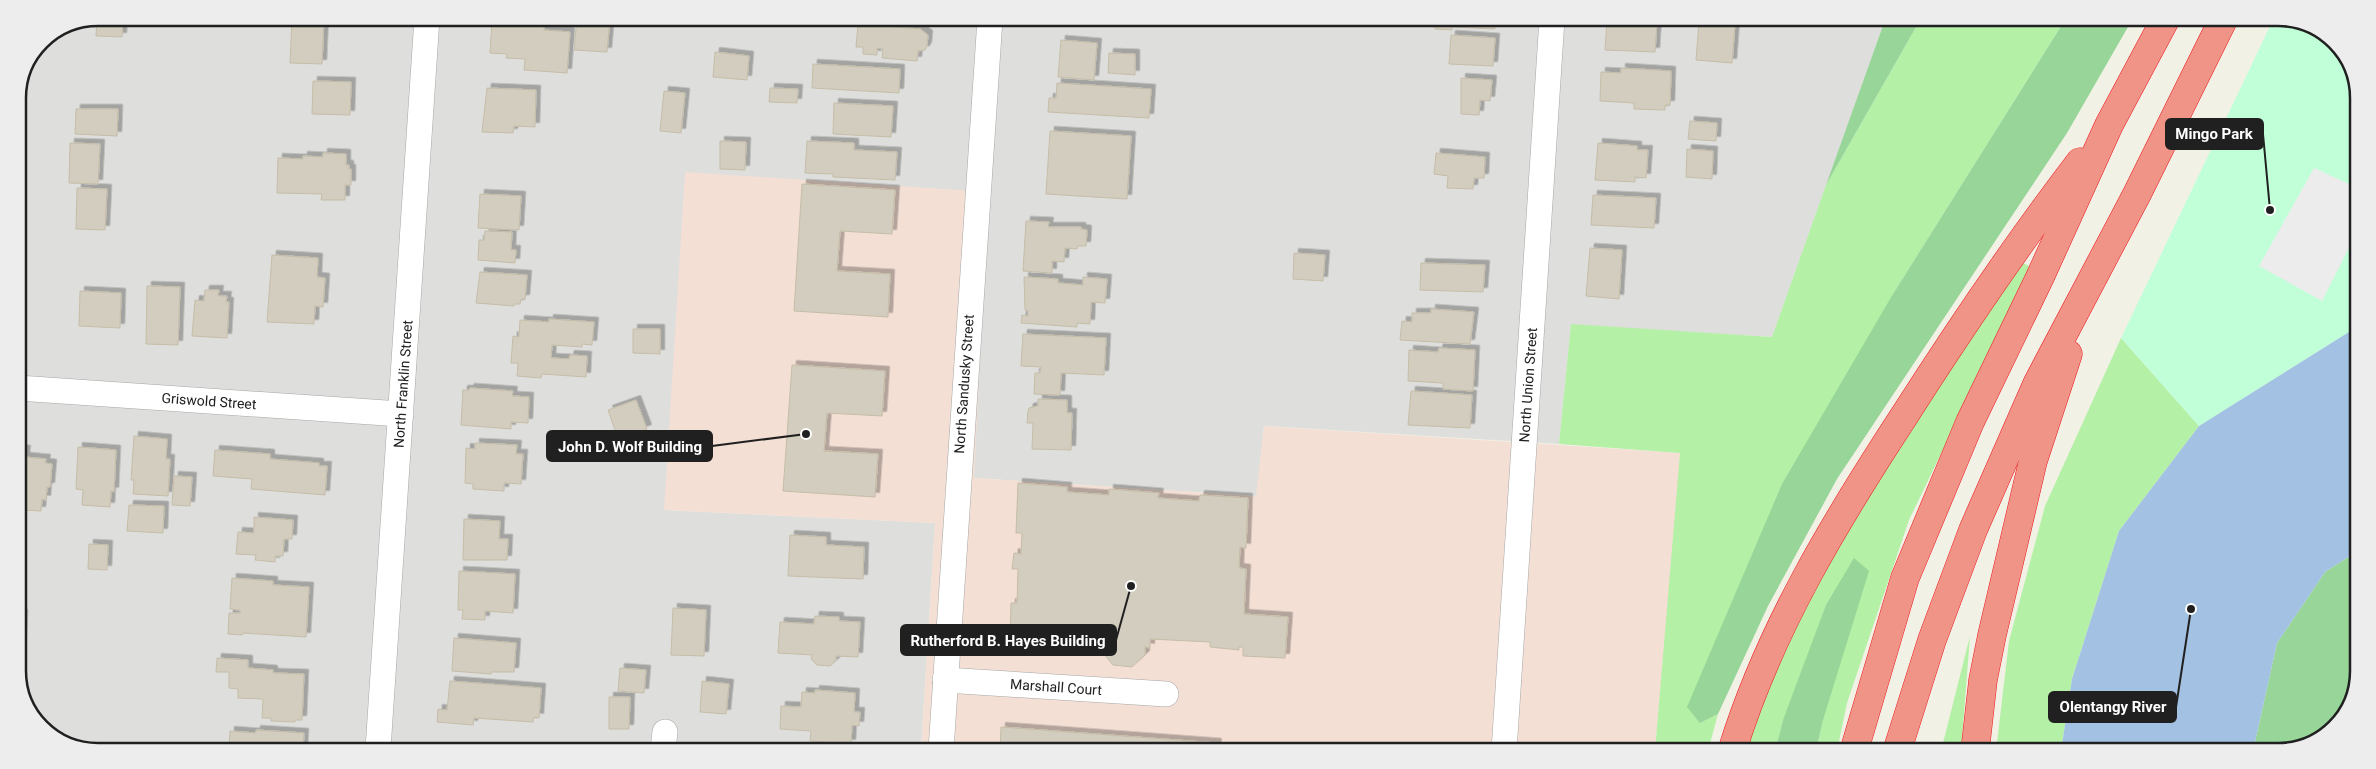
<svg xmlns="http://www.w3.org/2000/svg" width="2376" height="769" viewBox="0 0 2376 769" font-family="Roboto,sans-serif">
  <defs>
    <filter id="shadow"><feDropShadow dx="4.5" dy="-4.5" stdDeviation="0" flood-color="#0004"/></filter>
  </defs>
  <rect width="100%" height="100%" fill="#f2f1e6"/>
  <polygon fill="#dededd" points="98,18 1885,20 1772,337 1571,325 1559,444 1264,426 1257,496 973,478 989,192 664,510 935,523 921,750 785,750 654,740 653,749 77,749 34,720 18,677 18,98 41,41"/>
  <g fill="#f4dfd4">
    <polygon points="685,172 989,192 974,478 1256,496 1264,426 1681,453 1655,751 921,750 935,523 664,510"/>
    <polygon points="654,740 785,750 653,749"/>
  </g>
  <g fill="#b5f0a7">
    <polygon points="1920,20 2065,20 1893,294 1700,723 1718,714 1708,751 1655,751 1680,453 1559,444 1571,324 1772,337 1826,185"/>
    <polygon points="2019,261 2031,267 1909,520 1847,703 1837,751 1816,751 1823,720 1783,720 1775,751 1744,751 1781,649 1843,527"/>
    <polygon points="2121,338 2199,426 2119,531 2072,679 2061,751 1996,751 2009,641 2045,506"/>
    <polygon points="1970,636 1961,751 1941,751"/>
  </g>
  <g fill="#97d598">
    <polygon points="1885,20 1920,20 1826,185"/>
    <polygon points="2065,20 2132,20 2067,133 1837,479 1768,606 1718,714 1700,723 1687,707 1782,484 1893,294"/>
    <polygon points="2356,552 2356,682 2341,714 2327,735 2278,751 2253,751 2277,643 2325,572"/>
    <polygon points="1854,558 1869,571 1823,720 1816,751 1775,751 1783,720 1826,605"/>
  </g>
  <polygon fill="#c0ffd8" points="2273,20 2299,20 2339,45 2358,92 2357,327 2199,426 2121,338"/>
  <polygon fill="#ececec" points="2314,168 2358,188 2358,230 2322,301 2259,266"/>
  <polygon fill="#a2c1e3" points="2357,327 2356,552 2325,572 2277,643 2253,751 2061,751 2072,679 2119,531 2199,426"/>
  <g fill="#d2cdbe" stroke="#c5bda7" filter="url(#shadow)">
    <polygon points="97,18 123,18 122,37 96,36"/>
    <polygon points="292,18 324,18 322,64 290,63"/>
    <polygon points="509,18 545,20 544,30 570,32 567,73 524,70 525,59 506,58 507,54 490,53 492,20 509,21"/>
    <polygon points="577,18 610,18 607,52 574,50"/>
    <polygon points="1427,19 1495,19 1495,29 1452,27 1452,30 1435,29 1435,27 1427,26"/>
    <polygon points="1607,19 1657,21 1655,52 1605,50"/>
    <polygon points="1699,21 1735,24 1732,63 1696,60"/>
    <polygon points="858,24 920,29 928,35 927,46 925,50 918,51 917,61 882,58 883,49 877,48 877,55 863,54 863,47 856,47"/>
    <polygon points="1451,35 1495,38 1493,66 1449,64"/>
    <polygon points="1061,40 1097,43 1094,80 1058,77"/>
    <polygon points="715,52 749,56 747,80 713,77"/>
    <polygon points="1109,53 1135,54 1135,75 1108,73"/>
    <polygon points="813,64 900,69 899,93 812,88"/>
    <polygon points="1621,68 1671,71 1670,105 1665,105 1665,110 1634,109 1634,103 1600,101 1601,72 1621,73"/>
    <polygon points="1461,78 1492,80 1490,101 1480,100 1479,115 1461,114"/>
    <polygon points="313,81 351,82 350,115 312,114"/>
    <polygon points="1057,83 1151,89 1149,118 1048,112 1049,98 1056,98"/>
    <polygon points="487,88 536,90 535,127 514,126 513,133 482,132"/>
    <polygon points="770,88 798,89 797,103 769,102"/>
    <polygon points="664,91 685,93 681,133 660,131"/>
    <polygon points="834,103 893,106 891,137 833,134"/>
    <polygon points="76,109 118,109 117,136 75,134"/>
    <polygon points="1690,121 1717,123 1716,141 1688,139"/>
    <polygon points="1050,131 1131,136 1127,199 1046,194"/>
    <polygon points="720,141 746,142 745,170 720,169"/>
    <polygon points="807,141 854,143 854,150 897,152 895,180 833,177 833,174 805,173"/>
    <polygon points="70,143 100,144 98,184 69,183"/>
    <polygon points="1598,143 1637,146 1637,150 1648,150 1646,178 1635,177 1635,182 1595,180"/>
    <polygon points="1687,149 1713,151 1712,179 1686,177"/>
    <polygon points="323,153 346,154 346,165 349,165 349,169 351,169 351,185 345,185 345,200 321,200 322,194 277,193 278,158 303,159 303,156 323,157"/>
    <polygon points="1436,153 1485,157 1484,178 1474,178 1473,189 1447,188 1448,176 1434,174"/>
    <polygon points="802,184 895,190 892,234 840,231 837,271 890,274 888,317 794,311"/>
    <polygon points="77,188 107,189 105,230 76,229"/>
    <polygon points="480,194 521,196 519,230 478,228"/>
    <polygon points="1593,195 1656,198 1654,228 1591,225"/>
    <polygon points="1026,221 1049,222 1048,227 1081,227 1081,229 1087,230 1086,246 1078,246 1077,249 1065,248 1064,262 1052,261 1052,273 1023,271"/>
    <polygon points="485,231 512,232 511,250 516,250 515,263 478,260 479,240 484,240"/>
    <polygon points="1590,248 1622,250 1619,299 1586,296"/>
    <polygon points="1294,253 1325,255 1323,281 1293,279"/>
    <polygon points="272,255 318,258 317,277 325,278 323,307 315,306 314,324 267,322"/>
    <polygon points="1421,263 1485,265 1483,292 1420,290"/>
    <polygon points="480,272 527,275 525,299 521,299 520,304 514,304 514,306 476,303"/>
    <polygon points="1024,277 1058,279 1058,283 1083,285 1083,277 1107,279 1105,303 1091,302 1090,324 1077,323 1077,327 1021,323 1022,315 1028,316 1028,310 1025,310"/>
    <polygon points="147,286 180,287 178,345 146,344"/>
    <polygon points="205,290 219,290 218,296 227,296 226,302 229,302 227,338 192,336 195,300 204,301"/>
    <polygon points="80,291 121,293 120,328 79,326"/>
    <polygon points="1431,309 1474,312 1470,344 1400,340 1402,321 1412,322 1412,313 1431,313"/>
    <polygon points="549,319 594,322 592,345 582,344 582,347 552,345 551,358 569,359 570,355 587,356 586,377 542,374 541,378 517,376 518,363 511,363 513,336 519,337 520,320 549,322"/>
    <polygon points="633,329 660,329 660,354 633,353"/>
    <polygon points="1023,334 1106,338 1104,375 1061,373 1060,395 1034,394 1035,373 1040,373 1041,367 1021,366"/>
    <polygon points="1439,348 1475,350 1473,391 1443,389 1443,383 1408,381 1409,350 1438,352"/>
    <polygon points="792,365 885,371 882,416 827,413 824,451 878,454 875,497 783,491"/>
    <polygon points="470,388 513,391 512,396 529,397 528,423 511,422 511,429 461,425 463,390 469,390"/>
    <polygon points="1411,391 1472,395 1470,428 1408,425"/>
    <polygon points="1038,399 1067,400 1067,413 1072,413 1071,450 1032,449 1033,423 1027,423 1028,411 1029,408 1038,406"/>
    <polygon points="636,400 647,429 618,439 608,410"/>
    <polygon points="134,436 167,439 166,459 170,459 168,496 133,494 134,480 131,480"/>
    <polygon points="475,443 517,445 516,454 523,454 521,484 504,483 504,491 473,489 473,484 465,483 466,448 475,449"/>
    <polygon points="78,447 116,450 114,492 111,491 110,507 82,505 83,490 76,489"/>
    <polygon points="18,449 26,450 25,457 46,459 45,463 52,464 50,487 47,487 46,500 42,499 41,511 21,510 22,498 18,498"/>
    <polygon points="215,450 270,454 270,459 319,463 319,466 327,466 325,495 251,489 252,479 213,476"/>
    <polygon points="174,476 192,477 190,506 172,505"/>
    <polygon points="1018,483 1067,487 1067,492 1109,495 1109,489 1159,493 1158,498 1199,501 1200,495 1248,498 1246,548 1240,547 1239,568 1246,569 1244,614 1288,617 1285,658 1243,656 1243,647 1239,647 1239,650 1210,647 1210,642 1150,639 1150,648 1145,647 1145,655 1132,667 1113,665 1102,652 1102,644 1098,644 1099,635 1039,631 1039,637 1010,634 1011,603 1017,603 1018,569 1012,569 1014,553 1021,554 1022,533 1016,533"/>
    <polygon points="129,505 164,506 163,533 127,531"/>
    <polygon points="254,517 293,520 292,539 284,539 283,556 275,556 275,562 255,560 256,555 236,554 238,532 254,533"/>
    <polygon points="464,519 500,521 499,539 508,539 507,560 463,560"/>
    <polygon points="790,535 826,537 826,545 864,547 863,579 788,576"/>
    <polygon points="89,544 108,545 107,570 88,569"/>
    <polygon points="459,571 515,574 513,613 485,611 485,620 462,619 463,610 458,610"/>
    <polygon points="232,578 273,581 273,585 309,587 306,637 243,633 242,635 228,634 229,613 240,613 240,610 230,609"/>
    <polygon points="673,608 706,610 704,656 671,655"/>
    <polygon points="18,614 23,614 21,652 18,652"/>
    <polygon points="815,616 839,617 839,621 860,622 858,657 836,656 836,661 830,666 817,665 811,659 812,655 778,653 780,622 814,624"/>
    <polygon points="454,638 516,643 514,672 491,672 491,674 452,671"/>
    <polygon points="217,658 248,660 248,668 273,670 273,673 304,674 302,720 295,720 295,722 271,721 271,718 262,718 263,699 238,698 238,689 229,688 229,672 216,672"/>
    <polygon points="620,668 646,670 644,693 618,691"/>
    <polygon points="450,681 541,688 539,718 534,717 533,722 474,718 473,725 437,722 438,709 447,710"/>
    <polygon points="702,681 729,684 726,714 700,712"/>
    <polygon points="815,690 855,693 854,712 860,712 859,726 852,725 851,744 810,741 811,731 780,729 781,706 801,707 802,692 815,693"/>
    <polygon points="609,697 630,697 629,729 609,729"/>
    <polygon points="1001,727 1217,743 1216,750 1000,750"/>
    <polygon points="256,730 304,733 303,749 229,749 230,731 256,733"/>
  </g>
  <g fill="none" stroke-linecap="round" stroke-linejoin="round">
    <defs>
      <g id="minor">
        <polyline points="18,388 401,414"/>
        <polyline points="945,680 1166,694"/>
        <polyline points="378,749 427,18"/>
        <polyline points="663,749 665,732"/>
        <polyline points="941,750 990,19"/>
        <polyline points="1504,751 1552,19"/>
      </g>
      <g id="highway">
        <path d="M1732,751C1770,628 1836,520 1906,413C1961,327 2018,243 2080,162"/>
        <polyline points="1854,751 1905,578 1970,422 2040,277 2109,125 2165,20"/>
        <polyline points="1897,751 1932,640 1973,530 2037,384 2137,194 2223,20"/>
        <polyline points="1975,751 1983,680 1992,635 2033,461 2068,354"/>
      </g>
    </defs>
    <use href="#minor" stroke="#a7a7a7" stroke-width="26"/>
    <use href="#highway" stroke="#ed151d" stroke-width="29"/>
    <use href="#minor" stroke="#fff" stroke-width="25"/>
    <use href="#highway" stroke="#f09487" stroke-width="28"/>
  </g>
  <g text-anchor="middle" stroke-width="4.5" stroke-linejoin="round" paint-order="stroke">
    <g font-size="14" fill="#202020" stroke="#fff">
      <text transform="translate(403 384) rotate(-86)" y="5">North Franklin Street</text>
      <text transform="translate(964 384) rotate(-86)" y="5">North Sandusky Street</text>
      <text transform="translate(1528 385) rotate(-86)" y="5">North Union Street</text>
      <text transform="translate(209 401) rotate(4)" y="5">Griswold Street</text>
      <text transform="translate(1056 687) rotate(4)" y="5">Marshall Court</text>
    </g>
  </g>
  <path d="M0 0H2376V769H0ZM98 26H2278A72 72 0 0 1 2350 98V671A72 72 0 0 1 2278 743H98A72 72 0 0 1 26 671V98A72 72 0 0 1 98 26Z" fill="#ededed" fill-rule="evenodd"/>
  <path fill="none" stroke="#202020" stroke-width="2.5" d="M98 26H2278A72 72 0 0 1 2350 98V671A72 72 0 0 1 2278 743H98A72 72 0 0 1 26 671V98A72 72 0 0 1 98 26Z"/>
  <path fill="none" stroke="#202020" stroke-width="2" d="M2270 210L2263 134M806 434L712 446M1131 586L1116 640M2191 609L2176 707"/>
  <g fill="#202020" stroke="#fff" stroke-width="2">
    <circle cx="2270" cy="210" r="5"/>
    <circle cx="806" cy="434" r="5"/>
    <circle cx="1131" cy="586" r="5"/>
    <circle cx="2191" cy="609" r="5"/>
  </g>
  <g fill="#202020" stroke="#202020" stroke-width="2">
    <rect x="2166" y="119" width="97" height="30" rx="5"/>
    <rect x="547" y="431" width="165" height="30" rx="5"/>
    <rect x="901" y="625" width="215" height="30" rx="5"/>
    <rect x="2049" y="692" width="127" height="30" rx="5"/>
  </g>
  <g font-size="15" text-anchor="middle" font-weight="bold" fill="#fff">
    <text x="2214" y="139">Mingo Park</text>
    <text x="630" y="452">John D. Wolf Building</text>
    <text x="1008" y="646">Rutherford B. Hayes Building</text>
    <text x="2113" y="712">Olentangy River</text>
  </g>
</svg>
